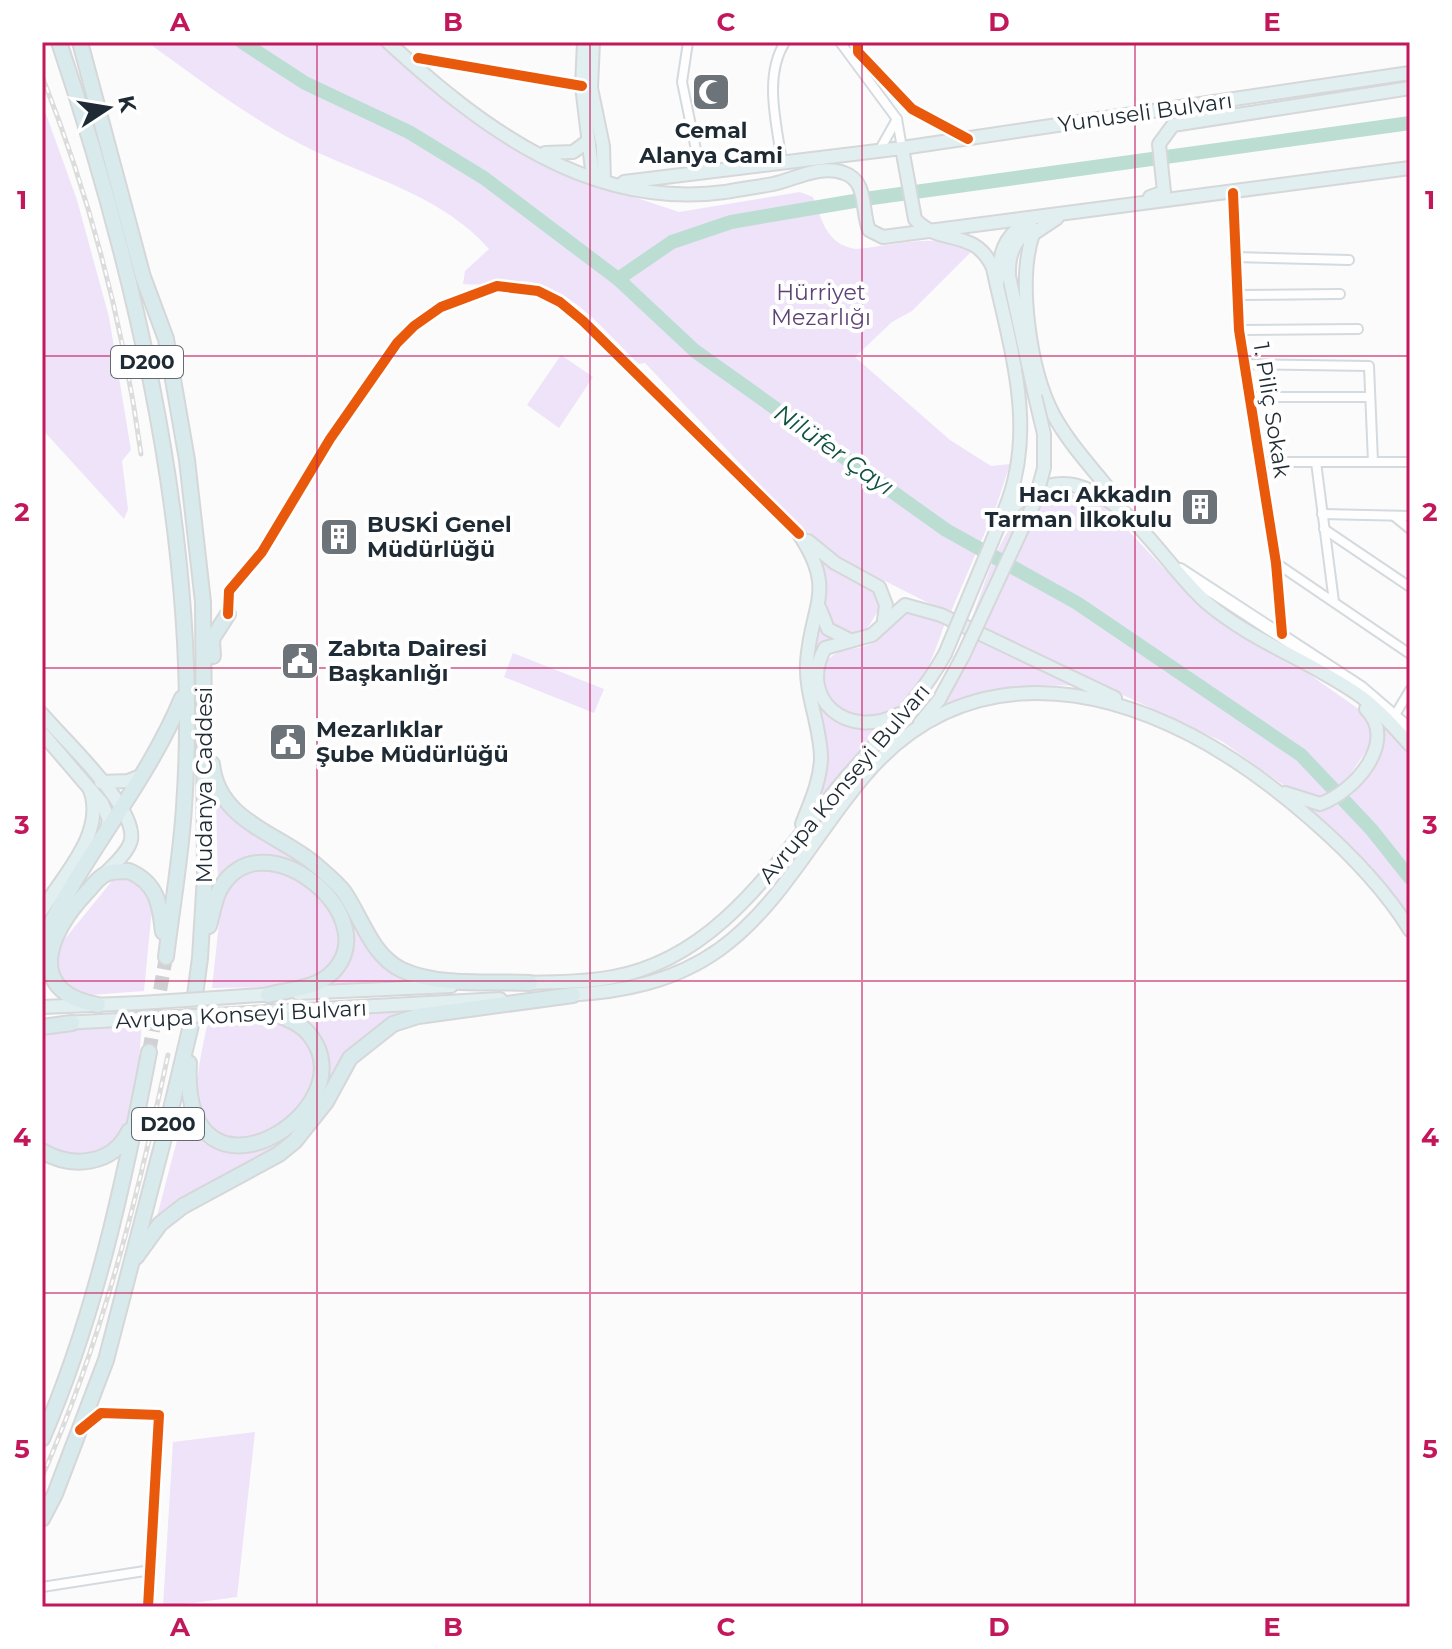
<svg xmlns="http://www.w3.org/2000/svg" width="1452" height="1649" viewBox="0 0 1452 1649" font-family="Montserrat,sans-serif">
  <rect width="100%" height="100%" fill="#fbfbfb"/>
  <g fill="#eee3f8">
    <path d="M147,42H383L501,137L547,167L583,180L679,212L800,192L813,197C822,221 827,244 855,249C891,246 933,233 968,247L970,253L912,311L892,322L855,357L950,440L991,466L1010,464L997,504L950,614L832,554L779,505L645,363L639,364C608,335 575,291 531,282C508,278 486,287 463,284L465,271L489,249C439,191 356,175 291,139C240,111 194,76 147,42Z"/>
    <polygon points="42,103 77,200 109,317 131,450 122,461 128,509 124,519 42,429"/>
    <polygon points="561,355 593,377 559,428 527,405"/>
    <path d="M1070,493L1105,506L1190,596L1221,621L1299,667L1367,715L1372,728L1371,744L1343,785L1330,796L1318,799L1296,794L1223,742L970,623C991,571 1004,496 1070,493Z"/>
    <path d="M817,555C838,575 880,578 878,611L867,629C818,650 828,582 817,555Z"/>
    <path d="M907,612L945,623C934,654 923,689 896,710C890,715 881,715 872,717C839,723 819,693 826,662C840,645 856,652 873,643C888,634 891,618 907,612Z"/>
    <polygon points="820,623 832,639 822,644 816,669 839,720 865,729 891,722 815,801 816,704 812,666"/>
    <path d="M965,633L1077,686C1015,682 966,693 912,724L937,692Z"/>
    <polygon points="513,653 604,689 594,713 504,677"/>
    <path d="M1379,719L1410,753V917L1336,833L1304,807C1315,809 1324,810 1335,806C1354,799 1376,768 1382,749C1386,739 1382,729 1379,719Z"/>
    <path d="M216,800C247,834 294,848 326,881C349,904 353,937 377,959C388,968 402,974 415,980L328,984L350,932L341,904L293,864L266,858L218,883Z"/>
    <path d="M271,869C312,883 345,910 336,957L316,979L276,987L212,988L222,895L243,875Z"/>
    <polygon points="131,875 147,887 152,908 144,991 77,996 56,978 55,951 116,876"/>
    <path d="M406,1012L380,1026L287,1142L176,1203L156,1220L185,1110C237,1211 386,1092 298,1017Z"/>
    <path d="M265,1021C285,1022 301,1030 309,1048C343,1127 195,1180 197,1091C197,1069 203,1046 207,1025Z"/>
    <path d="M142,1026C138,1057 140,1097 127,1125C111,1160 71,1160 42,1143V1032Z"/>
    <polygon points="255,1432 237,1597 163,1607 173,1442"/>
  </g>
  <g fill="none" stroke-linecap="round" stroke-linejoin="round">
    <g stroke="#bcded2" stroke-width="14">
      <polyline points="242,42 305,83 409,132 484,178 618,279 695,351 946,530 1077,603 1301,755 1371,829 1410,878"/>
      <polyline points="618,279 672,242 731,222 872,198 1410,123"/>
    </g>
    <polyline stroke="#cfd1d3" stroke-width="14" stroke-dasharray="14 7" stroke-linecap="butt" points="149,1052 166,957"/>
    <defs>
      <g id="minor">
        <polyline points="688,42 682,82 701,174"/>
        <polyline points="840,42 897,119 902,148"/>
        <polyline points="858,42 858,52 912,109 964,137"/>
        <polyline points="418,58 582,86"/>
        <polyline points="879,151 897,119"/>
        <path d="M782,163C777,124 763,77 785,42"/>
        <polyline points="1233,193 1239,330 1276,563 1282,634"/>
        <polyline points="1234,257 1349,260"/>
        <polyline points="1236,295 1340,294"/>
        <polyline points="1239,330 1358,329"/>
        <polyline points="1244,364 1369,366 1373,462"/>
        <polyline points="1249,397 1370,397"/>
        <polyline points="1261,462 1410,462"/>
        <polyline points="1316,462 1334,602"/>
        <polyline points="1322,514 1410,516"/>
        <polyline points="1394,516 1410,529"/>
        <polyline points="1324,529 1410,587"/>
        <polyline points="1276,563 1410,654"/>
        <polyline points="228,614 229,591 262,552 330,439 397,343 414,326 441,307 497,286 538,291 560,302 583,321 799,534"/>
        <polyline points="1395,715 1410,690"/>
        <polyline points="86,1423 101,1413 159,1415 148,1607"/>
        <polyline points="42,1587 151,1570"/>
      </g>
      <polyline id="secondary" points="1180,570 1361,688 1410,730"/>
      <g id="primary">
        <path d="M388,42C483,129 590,210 725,192C741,189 757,187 773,184C796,179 820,164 844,173C868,181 861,210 869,230L883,237L1410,168"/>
        <polyline points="584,42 582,86 593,178"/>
        <polyline points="593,42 591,88 603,146 604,182"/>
        <path d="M902,148L915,219C938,246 975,227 993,268C1010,348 1038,429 1005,509"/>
        <polyline points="545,153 573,152 588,141"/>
        <polyline points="624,182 902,148 1410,73"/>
        <polyline points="1150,197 1164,192 1159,144 1173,125 1410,88"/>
        <path d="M1057,218L1033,234C1017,281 1030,370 1053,414C1070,446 1098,474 1120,503"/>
        <path d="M1031,227C1014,241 1008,254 1009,276L1035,396"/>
        <path d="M997,285C1000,256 1001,238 1027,222"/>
        <path d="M998,527C1016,497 1048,475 1084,488C1136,506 1167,568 1207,603C1254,643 1314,662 1363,698C1380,711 1395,728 1410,745"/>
        <path d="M799,534C837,591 811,604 807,662C805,695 821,726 821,759C820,782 810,803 802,824"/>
        <polyline points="808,541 835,563 879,587 886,605 884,620"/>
        <polyline points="820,609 828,629 848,639"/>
        <path d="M42,714C64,740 137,807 131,840C128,853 113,865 104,875"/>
        <path d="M899,714C848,741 797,699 825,648L872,635L905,605L941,615L1115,698"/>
        <polyline points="920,723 939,700 963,656"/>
        <polyline points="42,733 102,803 109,820 107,830"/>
        <polyline points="101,782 128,781 138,777"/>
        <path d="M1285,793L1320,804C1353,793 1399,742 1366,709"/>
        <path d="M42,910C63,875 106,833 90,790"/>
        <path d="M522,983C552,982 583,983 613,977C718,958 776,862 839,786C876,741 916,706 945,654"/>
        <polyline points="298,993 451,986"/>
        <path d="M567,995C622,992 674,982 720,949C782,904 817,830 867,773C956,670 1079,677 1191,735C1266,774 1365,857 1410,930"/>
        <polyline points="231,997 275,994"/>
        <polyline points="42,1007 140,1003"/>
        <polyline points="232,1014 500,999"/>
        <polyline points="64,1023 136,1019"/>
      </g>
      <g id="trunk">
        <path d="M59,42C139,281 202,554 184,807C181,857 172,907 166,957"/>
        <polyline points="213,656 212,639 228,614"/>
        <path d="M212,764C218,822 279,833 317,866C326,874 337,883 344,892C362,918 371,955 402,970C439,987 490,981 530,983"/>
        <path d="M209,926C212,915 214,902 219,891C261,810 396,923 327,977C311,989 287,990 268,995"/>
        <path d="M42,942C81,857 146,785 182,698"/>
        <path d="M98,1005C24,992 48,933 86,893C91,888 97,879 104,875C110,871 121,871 129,871C157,883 160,904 163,932"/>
        <polyline points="42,1027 72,1023"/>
        <path d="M189,1063C180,1226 372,1110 309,1034C300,1023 285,1018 272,1012"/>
        <path d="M42,1151C72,1169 113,1165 129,1131"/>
        <polyline points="136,1257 160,1224 183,1206 279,1154 295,1141 326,1102 350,1058 393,1024 418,1016 573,995"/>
        <path d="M42,1439C95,1317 124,1183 149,1052"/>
        <polyline points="42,1519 55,1494 106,1360 166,1130 191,1025 200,958 205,875 203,602 187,460 166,339 143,277 80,42"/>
      </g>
    </defs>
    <use href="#minor" stroke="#d4dade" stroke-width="12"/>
    <use href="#secondary" stroke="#d4dade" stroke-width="16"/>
    <use href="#primary" stroke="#d5d7d9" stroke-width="16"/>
    <use href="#trunk" stroke="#d5d7d9" stroke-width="18"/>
    <use href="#minor" stroke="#fefefe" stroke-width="8"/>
    <use href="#secondary" stroke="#fefefe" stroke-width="12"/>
    <use href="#primary" stroke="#e2eff0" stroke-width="12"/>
    <use href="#trunk" stroke="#d9eaec" stroke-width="14"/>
    <defs>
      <g id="rail">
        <path d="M42,76C91,200 123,322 141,454"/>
        <path d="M42,1477C102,1341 137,1200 168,1055"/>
      </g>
    </defs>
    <use href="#rail" stroke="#dcdcdd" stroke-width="5"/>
    <use href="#rail" stroke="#fff" stroke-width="2" stroke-dasharray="6" stroke-linecap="butt"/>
    <defs>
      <g id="primary-bridge">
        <polyline points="945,654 998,527"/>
        <polyline points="963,656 1035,501 1044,468 1044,434 1035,396"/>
        <polyline points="140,1003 231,997"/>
        <polyline points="136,1019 232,1014"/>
      </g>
    </defs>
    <use href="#primary-bridge" stroke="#d5d7d9" stroke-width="16" stroke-linecap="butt"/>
    <use href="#primary-bridge" stroke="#e2eff0" stroke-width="12"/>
    <defs>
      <g id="cycleway">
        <polyline points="858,42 858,52 912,109 968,139"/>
        <polyline points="418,58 582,86"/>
        <polyline points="1233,193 1239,330 1276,563 1282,634"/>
        <polyline points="228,614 229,591 262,552 330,439 397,343 414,326 441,307 497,286 538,291 560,302 583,321 799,534"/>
        <polyline points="80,1430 101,1413 159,1415 148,1607"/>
      </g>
    </defs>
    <use href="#cycleway" stroke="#fff" stroke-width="15"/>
    <use href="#cycleway" stroke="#e8590c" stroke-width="10"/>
  </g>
  <path fill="none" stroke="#c2185b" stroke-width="2" stroke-opacity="0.55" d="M317,42V1607M590,42V1607M862,42V1607M1135,42V1607M42,356H1410M42,668H1410M42,981H1410M42,1293H1410"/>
  <defs>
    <symbol id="mosque-square" viewBox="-11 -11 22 22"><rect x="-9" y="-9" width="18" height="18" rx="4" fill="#6c747a" stroke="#fff"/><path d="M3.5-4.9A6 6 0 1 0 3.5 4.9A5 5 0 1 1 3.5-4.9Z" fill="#fff"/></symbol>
    <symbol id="building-square" viewBox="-11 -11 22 22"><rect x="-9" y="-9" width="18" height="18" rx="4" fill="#6c747a" stroke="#fff"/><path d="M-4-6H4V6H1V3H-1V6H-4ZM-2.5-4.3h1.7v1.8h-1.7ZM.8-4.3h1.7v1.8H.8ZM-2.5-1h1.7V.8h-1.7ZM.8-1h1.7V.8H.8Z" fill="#fff"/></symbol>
    <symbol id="civic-square" viewBox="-11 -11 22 22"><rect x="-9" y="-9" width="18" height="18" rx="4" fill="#6c747a" stroke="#fff"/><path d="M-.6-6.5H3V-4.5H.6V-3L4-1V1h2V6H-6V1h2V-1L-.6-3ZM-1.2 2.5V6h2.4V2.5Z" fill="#fff"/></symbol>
  </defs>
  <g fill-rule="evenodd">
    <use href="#mosque-square" x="689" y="70" width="44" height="44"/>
    <use href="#building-square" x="1178" y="485" width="44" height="44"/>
    <use href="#building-square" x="317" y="515" width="44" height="44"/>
    <use href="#civic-square" x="278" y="639" width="44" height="44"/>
    <use href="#civic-square" x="266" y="720" width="44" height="44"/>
  </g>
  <g text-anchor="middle" stroke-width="8" stroke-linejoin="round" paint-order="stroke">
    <g fill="#fff" stroke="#626b71" stroke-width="2">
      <rect x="111" y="346" width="72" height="32" rx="6"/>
      <rect x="132" y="1108" width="72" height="32" rx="6"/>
    </g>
    <g font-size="20" font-weight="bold" fill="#1f2b34">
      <text x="147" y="369">D200</text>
      <text x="168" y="1131">D200</text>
    </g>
    <g font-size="22" fill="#1f2b34" stroke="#fff">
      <text transform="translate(1145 112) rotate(-8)" y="8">Yunuseli Bulvarı</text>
      <text transform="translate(1272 410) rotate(81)" y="8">1. Piliç Sokak</text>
      <text transform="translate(844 783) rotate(-50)" y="8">Avrupa Konseyi Bulvarı</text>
      <text transform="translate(204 785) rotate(-90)" y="8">Mudanya Caddesi</text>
      <text transform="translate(241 1014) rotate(-3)" y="8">Avrupa Konseyi Bulvarı</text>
    </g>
    <g font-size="22" font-weight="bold" fill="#1f2b34" stroke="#fff" text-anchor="start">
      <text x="711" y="138" text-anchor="middle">Cemal<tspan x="711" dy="25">Alanya Cami</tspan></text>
      <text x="1172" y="502" text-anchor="end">Hacı Akkadın<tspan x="1172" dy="25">Tarman İlkokulu</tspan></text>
      <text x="367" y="532">BUSKİ Genel<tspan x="367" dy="25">Müdürlüğü</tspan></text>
      <text x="328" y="656">Zabıta Dairesi<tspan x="328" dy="25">Başkanlığı</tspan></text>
      <text x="316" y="737">Mezarlıklar<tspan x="316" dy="25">Şube Müdürlüğü</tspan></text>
    </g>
    <g font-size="22" fill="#5e4274" stroke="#fff">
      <text x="821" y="300">Hürriyet<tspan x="821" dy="25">Mezarlığı</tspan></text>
    </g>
    <g font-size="24" font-style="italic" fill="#0f503f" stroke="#fff">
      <text transform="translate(834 450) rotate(35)" y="8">Nilüfer Çayı</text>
    </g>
  </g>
  <rect width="1452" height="1649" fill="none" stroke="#ffffff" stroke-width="88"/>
  <g transform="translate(108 108) rotate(78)" stroke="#ffffff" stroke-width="6" paint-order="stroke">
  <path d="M0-6L14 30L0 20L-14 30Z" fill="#1f2b34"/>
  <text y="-12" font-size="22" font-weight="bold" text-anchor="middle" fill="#1f2b34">K</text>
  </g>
  <rect x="44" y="44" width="1364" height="1561" fill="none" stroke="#c2185b" stroke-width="3"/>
  <g font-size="26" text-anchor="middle" font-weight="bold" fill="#c2185b">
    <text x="180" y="31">A</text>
    <text x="453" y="31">B</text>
    <text x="726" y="31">C</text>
    <text x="999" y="31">D</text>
    <text x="1272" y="31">E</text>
    <text x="22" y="209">1</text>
    <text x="1430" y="209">1</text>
    <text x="22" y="521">2</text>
    <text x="1430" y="521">2</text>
    <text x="22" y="834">3</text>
    <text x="1430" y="834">3</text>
    <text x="22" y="1146">4</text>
    <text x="1430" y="1146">4</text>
    <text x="22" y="1458">5</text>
    <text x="1430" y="1458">5</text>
    <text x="180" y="1636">A</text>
    <text x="453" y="1636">B</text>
    <text x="726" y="1636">C</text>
    <text x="999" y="1636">D</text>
    <text x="1272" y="1636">E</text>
  </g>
</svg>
